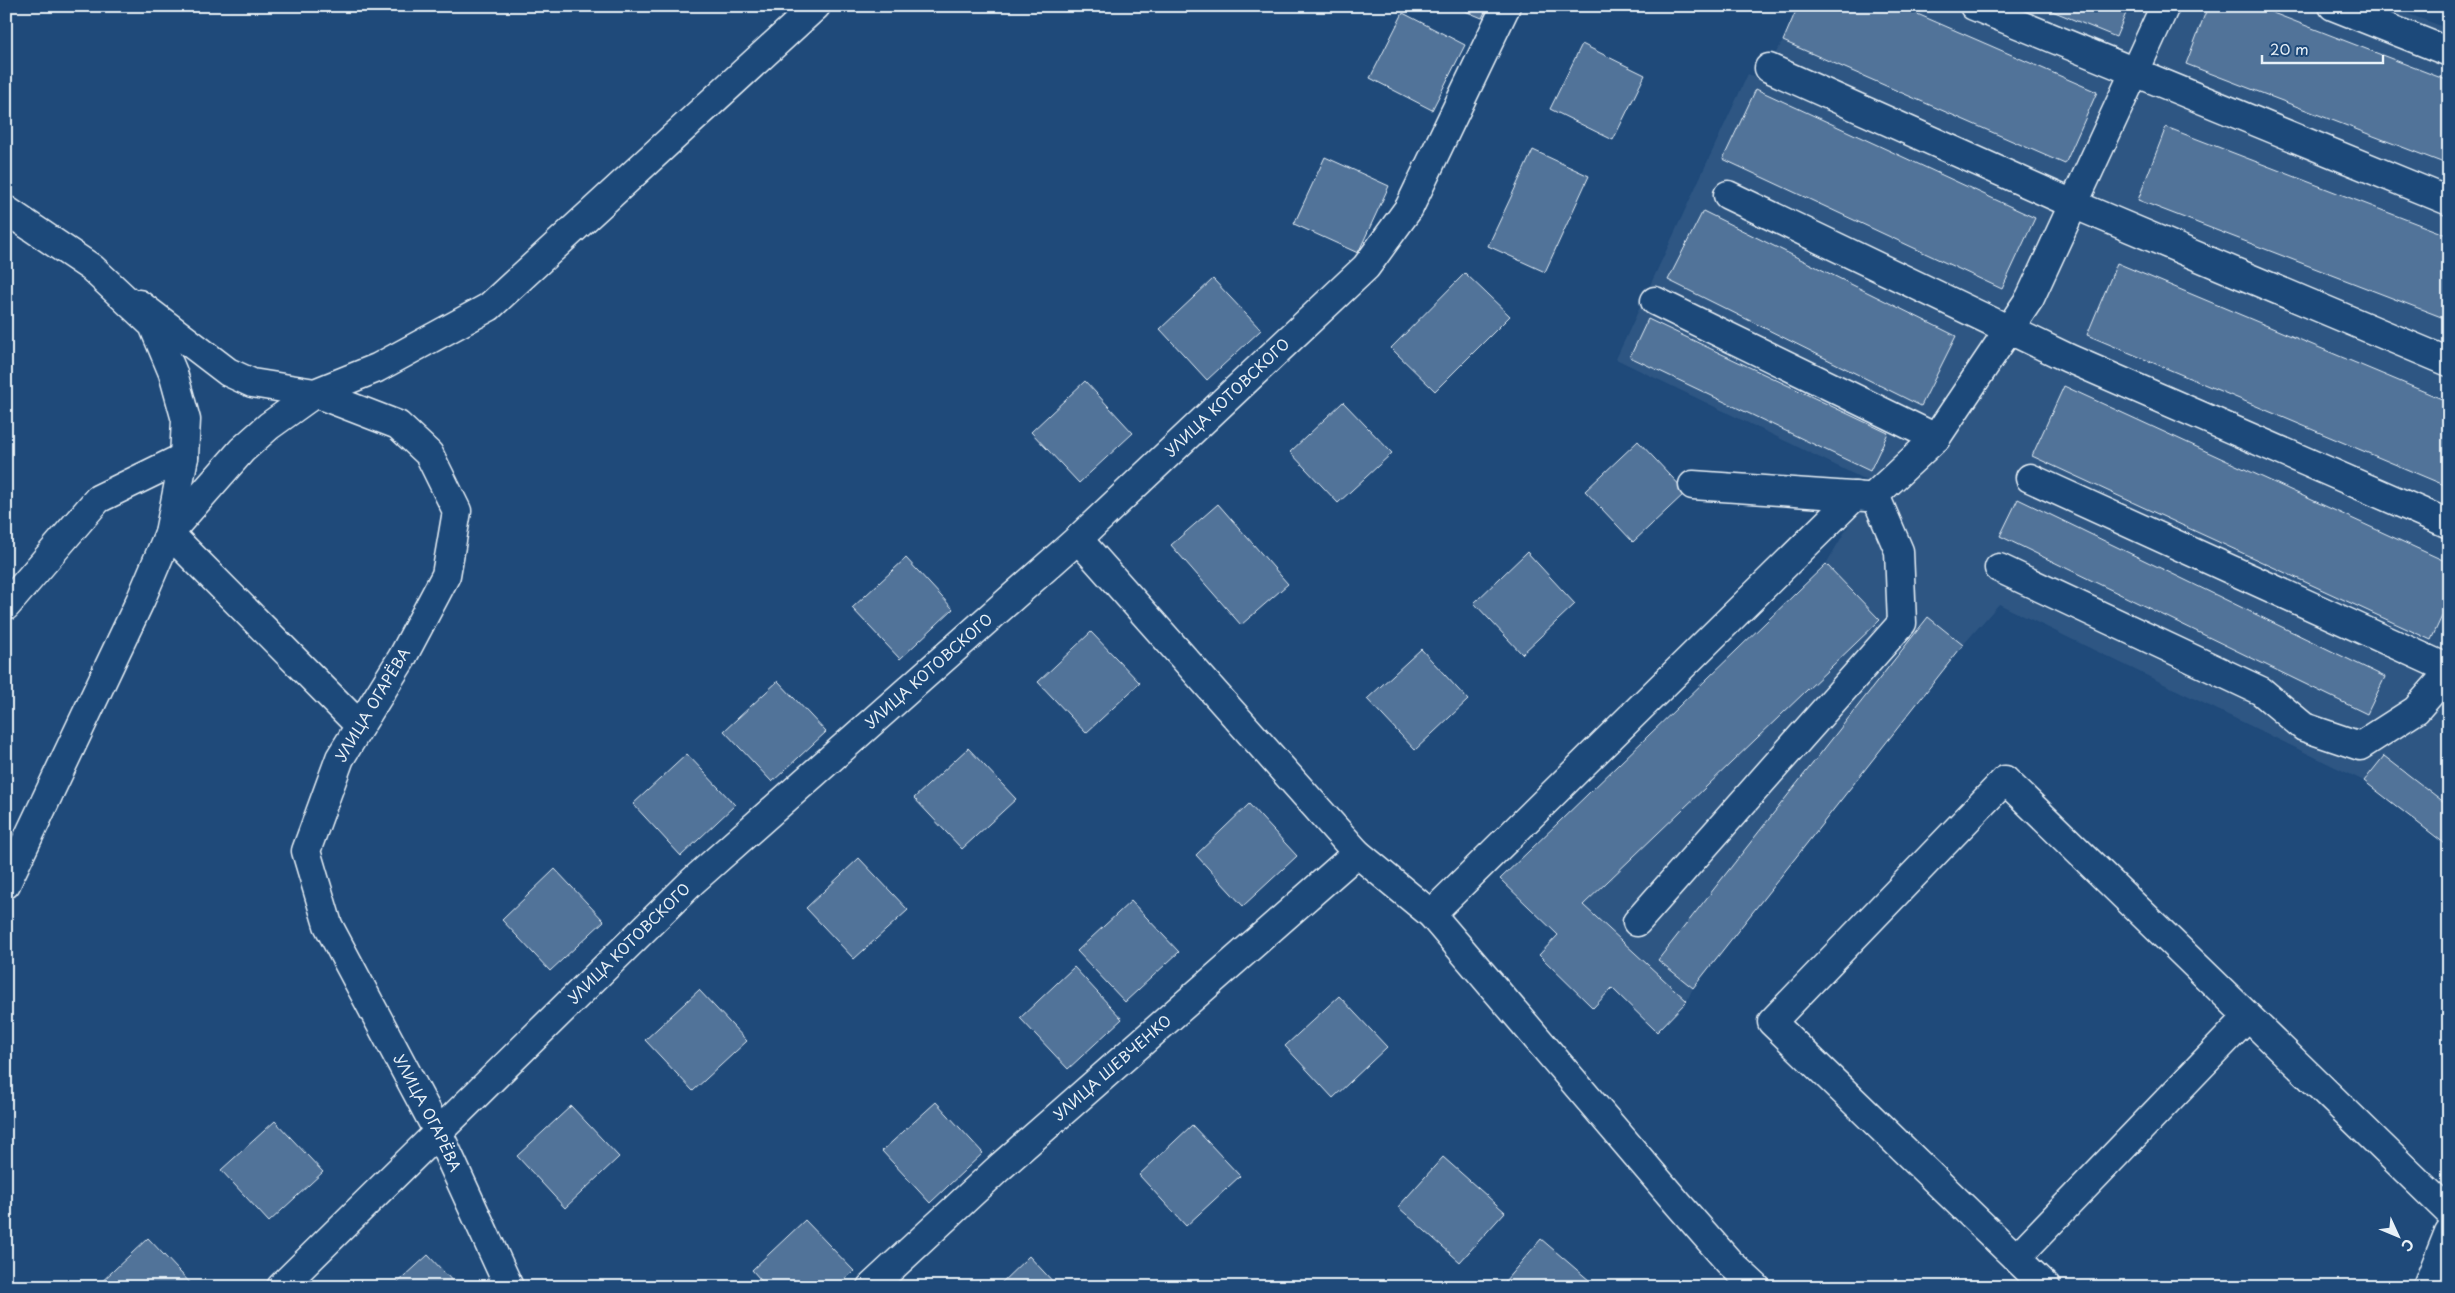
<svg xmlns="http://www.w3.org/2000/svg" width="2455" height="1293" viewBox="0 0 2455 1293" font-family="'Playpen Sans',sans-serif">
  <rect width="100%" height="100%" fill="#1f4a7a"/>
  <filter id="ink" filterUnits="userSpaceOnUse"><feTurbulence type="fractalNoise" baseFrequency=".02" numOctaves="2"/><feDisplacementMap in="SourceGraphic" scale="10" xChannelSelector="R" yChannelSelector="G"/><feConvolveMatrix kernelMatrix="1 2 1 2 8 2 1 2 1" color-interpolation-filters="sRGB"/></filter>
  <g filter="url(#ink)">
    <polygon fill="#2e5683" points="1798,6 2387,6 2449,29 2449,847 2364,781 1999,604 1963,645 1693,988 1687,1001 1657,1032 1612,989 1593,1008 1539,955 1558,935 1500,879 1826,564 1865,497 1870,482 1616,359 1748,74 1760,79 1783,41"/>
    <g fill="#517399" stroke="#e8f1f8">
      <polygon points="1453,6 1488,6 1482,18"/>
      <polygon points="1798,6 1899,6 2097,92 2065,164 1783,41"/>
      <polygon points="2040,6 2129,6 2116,37"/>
      <polygon points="2208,6 2255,6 2449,81 2449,165 2186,64"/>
      <polygon points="1403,13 1465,45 1432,110 1370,78"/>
      <polygon points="1582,44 1645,75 1613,140 1550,109"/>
      <polygon points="1756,89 2035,218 2002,289 1723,159"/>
      <polygon points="2166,127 2449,236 2449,320 2138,200"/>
      <polygon points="1533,150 1589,176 1545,272 1488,246"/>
      <polygon points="1325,157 1389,186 1358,253 1294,224"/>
      <polygon points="1703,211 1956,336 1921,406 1668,280"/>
      <polygon points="2117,263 2449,402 2449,487 2087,335"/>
      <polygon points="1465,273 1510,316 1435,391 1391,348"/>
      <polygon points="1213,279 1261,330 1207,380 1160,329"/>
      <polygon points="1648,319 1888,433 1870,471 1630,357"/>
      <polygon points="1085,381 1133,433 1079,483 1031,432"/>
      <polygon points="2064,386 2449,563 2449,601 2431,640 2032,456"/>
      <polygon points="1343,402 1392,453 1338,503 1290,452"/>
      <polygon points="1638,441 1686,492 1633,542 1585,491"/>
      <polygon points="2018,499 2385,677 2367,714 2000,536"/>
      <polygon points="1218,504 1288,584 1241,625 1171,545"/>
      <polygon points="1527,552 1575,604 1522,654 1474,603"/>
      <polygon points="906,558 953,609 900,659 852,608"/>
      <polygon points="1826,564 1880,620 1583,905 1687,1001 1657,1032 1612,988 1593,1008 1539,955 1558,935 1500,879"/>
      <polygon points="1928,617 1963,645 1693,988 1658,960"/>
      <polygon points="1091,632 1140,683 1086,733 1038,682"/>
      <polygon points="1421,649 1468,700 1415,750 1367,699"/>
      <polygon points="778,681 826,732 772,782 724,731"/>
      <polygon points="968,748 1016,799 962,849 914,798"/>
      <polygon points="687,754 735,805 681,856 633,804"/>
      <polygon points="2384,756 2449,806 2449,847 2364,781"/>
      <polygon points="1249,804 1297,856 1243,906 1196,855"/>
      <polygon points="859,858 908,910 854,959 806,908"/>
      <polygon points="555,869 604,921 550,971 502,920"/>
      <polygon points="1131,901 1179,952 1125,1002 1077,951"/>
      <polygon points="1074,967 1122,1019 1068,1069 1020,1018"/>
      <polygon points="699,990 747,1041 693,1091 645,1040"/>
      <polygon points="1339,996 1387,1047 1333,1098 1285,1046"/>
      <polygon points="936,1102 983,1153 930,1203 882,1151"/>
      <polygon points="571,1106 619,1157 565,1208 517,1156"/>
      <polygon points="275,1121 323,1172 269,1222 221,1170"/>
      <polygon points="1192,1125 1240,1176 1186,1226 1139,1175"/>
      <polygon points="1443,1157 1505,1212 1460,1262 1398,1207"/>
      <polygon points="805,1220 854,1271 837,1287 767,1287 752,1270"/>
      <polygon points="148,1238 194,1287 96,1287"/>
      <polygon points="1541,1239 1597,1287 1500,1287"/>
      <polygon points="428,1255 458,1287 393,1287"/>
      <polygon points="1029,1256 1058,1287 997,1287"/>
    </g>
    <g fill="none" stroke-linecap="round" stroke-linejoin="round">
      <defs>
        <g id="minor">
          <polyline points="1974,6 2449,201"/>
          <polyline points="2333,6 2449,52"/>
          <polyline points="1769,68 2073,204 2449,362"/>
          <polyline points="1728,195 2068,358 2449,524"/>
          <polyline points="1655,301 1936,438"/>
          <polyline points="139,304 228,372 252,383 315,393 377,368 489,307 816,6"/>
          <polyline points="2030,478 2449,669"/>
          <polyline points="1693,485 1866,497"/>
          <polyline points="1078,539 1357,853 1431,914 1679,1205 1729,1262 1756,1287"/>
          <polyline points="1999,568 2261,691 2304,727 2360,746 2416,710 2449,672"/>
          <polyline points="6,606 98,499 184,457"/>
          <path id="s1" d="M360,726L169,533L242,450L269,426L315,393L398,425L429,454L457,511L446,575L402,658L340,758L306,851L328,925L438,1132L509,1287"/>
          <polyline points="1431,914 1855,496"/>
          <polyline points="1637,922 1902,623 1899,551 1875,495 1936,438 2030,298 2165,6"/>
          <polyline points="2016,1258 2248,1017"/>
          <path id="s2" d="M281,1287L693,881L1078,539L1366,267L1409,208L1506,6"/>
          <path id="s3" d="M871,1287L999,1168L1357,853"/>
          <polyline points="2046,1287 1772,1022 2005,780 2449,1212"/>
          <polyline points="2427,1287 2449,1232"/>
        </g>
        <polyline id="major" points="6,210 92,268 153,325 173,373 186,420 184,457 169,533 141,599 6,884"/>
      </defs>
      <use href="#minor" stroke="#e8f1f8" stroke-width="31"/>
      <use href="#major" stroke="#e8f1f8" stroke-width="31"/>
      <use href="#minor" stroke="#1f4a7a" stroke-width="28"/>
      <use href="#major" stroke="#1f4a7a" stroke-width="28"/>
    </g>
  </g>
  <g text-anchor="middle" stroke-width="4.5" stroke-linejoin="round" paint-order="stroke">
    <g font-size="15" fill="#e8f1f8" stroke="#1f4a7a">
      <text dy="5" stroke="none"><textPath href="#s2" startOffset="1299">УЛИЦА КОТОВСКОГО</textPath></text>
      <text dy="5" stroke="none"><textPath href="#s2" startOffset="894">УЛИЦА КОТОВСКОГО</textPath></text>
      <text transform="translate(373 705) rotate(-59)" y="5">УЛИЦА ОГАРЁВА</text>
      <text dy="5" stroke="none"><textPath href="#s2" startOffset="489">УЛИЦА КОТОВСКОГО</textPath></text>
      <text dy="5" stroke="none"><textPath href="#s3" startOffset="326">УЛИЦА ШЕВЧЕНКО</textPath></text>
      <text dy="5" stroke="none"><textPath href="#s1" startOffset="1335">УЛИЦА ОГАРЁВА</textPath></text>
    </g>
  </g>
  <rect width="2455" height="1293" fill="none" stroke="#1f4a7a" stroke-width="25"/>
  <rect x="12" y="12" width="2430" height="1268" fill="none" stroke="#e8f1f8" stroke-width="2" filter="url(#ink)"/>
  <g transform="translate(2398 1236) rotate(134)" stroke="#1f4a7a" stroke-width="4" paint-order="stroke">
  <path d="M0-4L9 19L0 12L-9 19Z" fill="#e8f1f8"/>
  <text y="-8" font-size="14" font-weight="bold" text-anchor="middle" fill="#e8f1f8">С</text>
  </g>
  <path d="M2262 55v8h121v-8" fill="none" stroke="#e8f1f8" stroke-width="2.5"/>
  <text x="2270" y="55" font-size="15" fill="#e8f1f8" stroke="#1f4a7a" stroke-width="4" paint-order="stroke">20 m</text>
</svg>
